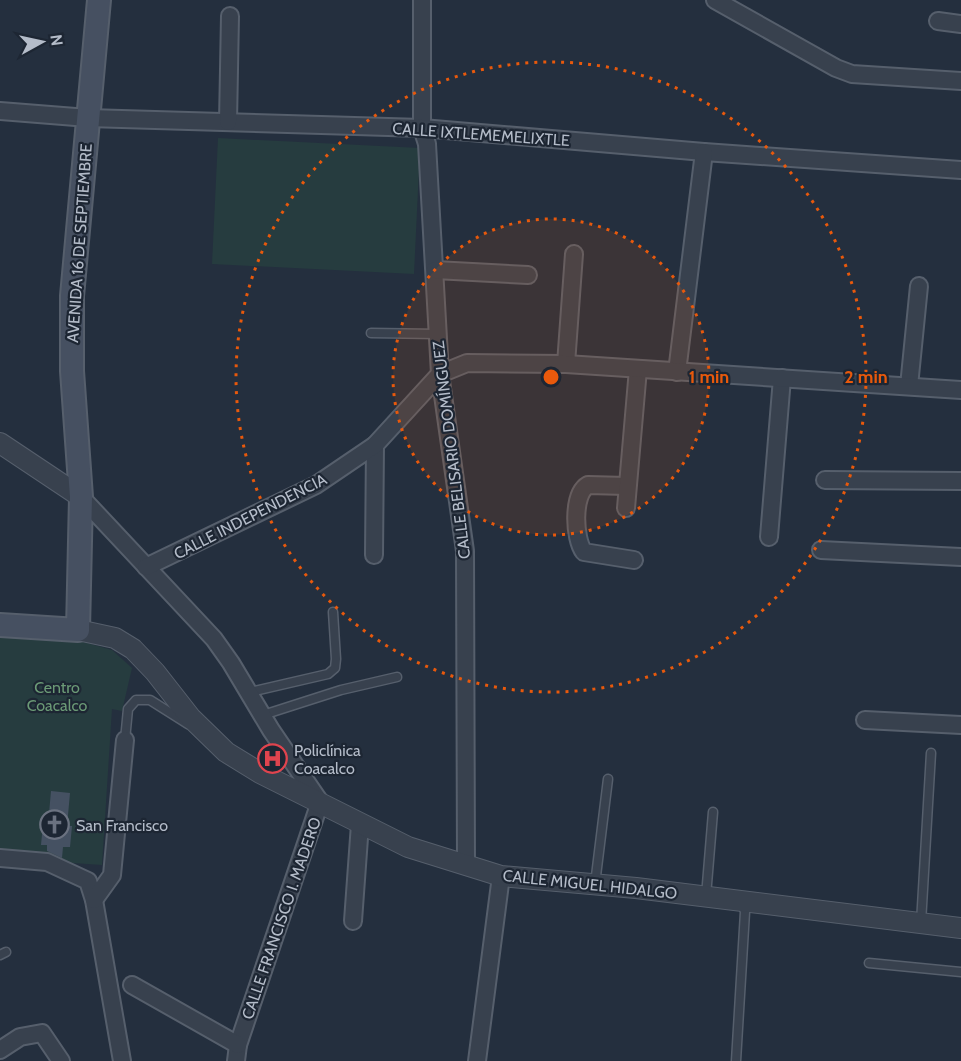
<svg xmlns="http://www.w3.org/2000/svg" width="961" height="1061" viewBox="0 0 961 1061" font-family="Cabin,sans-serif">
  <rect width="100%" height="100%" fill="#242f3e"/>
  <g fill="#263c3f">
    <polygon points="218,138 420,148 414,274 212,264"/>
    <polygon points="0,637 69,638 112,650 132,668 122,711 112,709 102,865 0,858"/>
  </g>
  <polygon fill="#455162" points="51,791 70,793 67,826 72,826 70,847 63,847 62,858 47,851 47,845 41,845 43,824 48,825"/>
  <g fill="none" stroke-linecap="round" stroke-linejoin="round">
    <defs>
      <g id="service">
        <polyline points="371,333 438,334"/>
        <polyline points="250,692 328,674 335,668 336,659 333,612"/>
        <polyline points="263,715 341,690 397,677"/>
        <polyline points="125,740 128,709 136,700 150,700 188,724"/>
        <polyline points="595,884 608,779"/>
        <polyline points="706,896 713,812"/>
        <polyline points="921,923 931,753"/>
        <polyline points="0,955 6,952"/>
        <polyline points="869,963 961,972"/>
        <polyline points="736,1061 745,912 742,902"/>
      </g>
      <g id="minor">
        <polyline points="422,0 422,128 427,144 440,374 465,551 466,865"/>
        <polyline points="715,0 836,68 852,74 961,81"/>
        <polyline points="938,21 961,24"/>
        <polyline points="0,111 88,118 422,128 704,152 961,170"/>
        <polyline points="228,122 230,16"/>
        <polyline points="435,270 528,275"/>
        <polyline points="566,364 574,254"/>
        <polyline points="677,372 704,152"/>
        <polyline points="909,386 919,286"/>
        <polyline points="825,480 961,481"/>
        <path d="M627,486L588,485C572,494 574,539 584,552L634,560"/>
        <polyline points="81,497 214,639 231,663 271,730 320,802 238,1045 236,1061"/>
        <polyline points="626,508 638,369"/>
        <polyline points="769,537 782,378"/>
        <polyline points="821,550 961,557"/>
        <polyline points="374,555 375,445"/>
        <polyline points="146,567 316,485 375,445 440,374 467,363 566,364 961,390"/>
        <polyline points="865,720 961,725"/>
        <polyline points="0,858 47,862 88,881 94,900 122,1061"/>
        <polyline points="94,900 112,875 125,740"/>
        <polyline points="353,921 360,824"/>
        <polyline points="132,985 238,1045"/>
        <polyline points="0,1050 20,1037 42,1033 61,1061"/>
        <polyline points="477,1061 501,876"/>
      </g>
      <g id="tertiary">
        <polyline points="0,443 81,497"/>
        <polyline points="78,630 115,638 133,649 155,672 191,718 226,752 260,773 408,847 501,876 636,888 961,928"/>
      </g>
      <polyline id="secondary" points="0,625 78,630 81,497 72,371 72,296 99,0"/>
    </defs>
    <use href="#service" stroke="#565f6c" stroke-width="11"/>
    <use href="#minor" stroke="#565f6c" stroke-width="20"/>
    <use href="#tertiary" stroke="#565f6c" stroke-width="22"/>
    <use href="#secondary" stroke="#565f6c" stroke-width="26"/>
    <use href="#service" stroke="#38414e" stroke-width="8"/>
    <use href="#minor" stroke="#38414e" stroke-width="16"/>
    <use href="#tertiary" stroke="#38414e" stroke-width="20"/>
    <use href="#secondary" stroke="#465061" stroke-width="22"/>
  </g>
  <circle cx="551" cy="377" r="158" fill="#e8590c" fill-opacity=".12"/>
  <g fill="none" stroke="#e8590c" stroke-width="3" stroke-dasharray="3 6">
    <circle cx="551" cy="377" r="158"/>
    <circle cx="551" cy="377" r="315"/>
  </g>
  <defs>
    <symbol id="hospital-ring" viewBox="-11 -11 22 22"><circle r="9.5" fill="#1d2633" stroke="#e0444e" stroke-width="1.5"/><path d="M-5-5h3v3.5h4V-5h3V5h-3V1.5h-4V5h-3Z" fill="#e0444e"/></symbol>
    <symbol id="church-ring" viewBox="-11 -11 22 22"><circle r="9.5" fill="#1d2633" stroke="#6b7280" stroke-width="1.5"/><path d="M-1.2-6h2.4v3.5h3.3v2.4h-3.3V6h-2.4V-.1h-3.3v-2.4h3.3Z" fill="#6b7280"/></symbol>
  </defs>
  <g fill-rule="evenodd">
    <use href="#hospital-ring" x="256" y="742" width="33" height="33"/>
    <use href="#church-ring" x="38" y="808" width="33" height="33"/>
  </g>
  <g text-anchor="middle" stroke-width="4.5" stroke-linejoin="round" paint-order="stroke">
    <g font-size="16" fill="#b4bcc9" stroke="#1d2633">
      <text transform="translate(481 134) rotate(4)" y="6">CALLE IXTLEMEMELIXTLE</text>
      <text transform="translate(79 243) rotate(-86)" y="6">AVENIDA 16 DE SEPTIEMBRE</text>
      <text transform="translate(451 450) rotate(-97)" y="6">CALLE BELISARIO DOMÍNGUEZ</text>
      <text transform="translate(250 516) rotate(-27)" y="6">CALLE INDEPENDENCIA</text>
      <text transform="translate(590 884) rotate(6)" y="6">CALLE MIGUEL HIDALGO</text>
      <text transform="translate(281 918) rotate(-71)" y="6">CALLE FRANCISCO I. MADERO</text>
    </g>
    <g font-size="16" fill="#6b9a76" stroke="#1d2633">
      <text x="57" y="693">Centro<tspan x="57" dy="18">Coacalco</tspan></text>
    </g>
    <g font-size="16" fill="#b4bcc9" stroke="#1d2633" text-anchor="start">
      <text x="294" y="756">Policlínica<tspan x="294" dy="18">Coacalco</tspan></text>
      <text x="76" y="831">San Francisco</text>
    </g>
  </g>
  <circle cx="551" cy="377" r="9" fill="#e8590c" stroke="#1d2633" stroke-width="3"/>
  <g font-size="18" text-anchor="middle" font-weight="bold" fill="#e8590c" stroke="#1d2633" stroke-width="4.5" stroke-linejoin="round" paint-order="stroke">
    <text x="709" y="383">1 min</text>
    <text x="866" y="383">2 min</text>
  </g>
  <g transform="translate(42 42) rotate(82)" stroke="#1d2633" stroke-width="4.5" paint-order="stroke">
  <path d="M0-4.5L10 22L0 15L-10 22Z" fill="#b4bcc9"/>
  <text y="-9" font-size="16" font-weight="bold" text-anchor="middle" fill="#b4bcc9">N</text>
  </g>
</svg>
